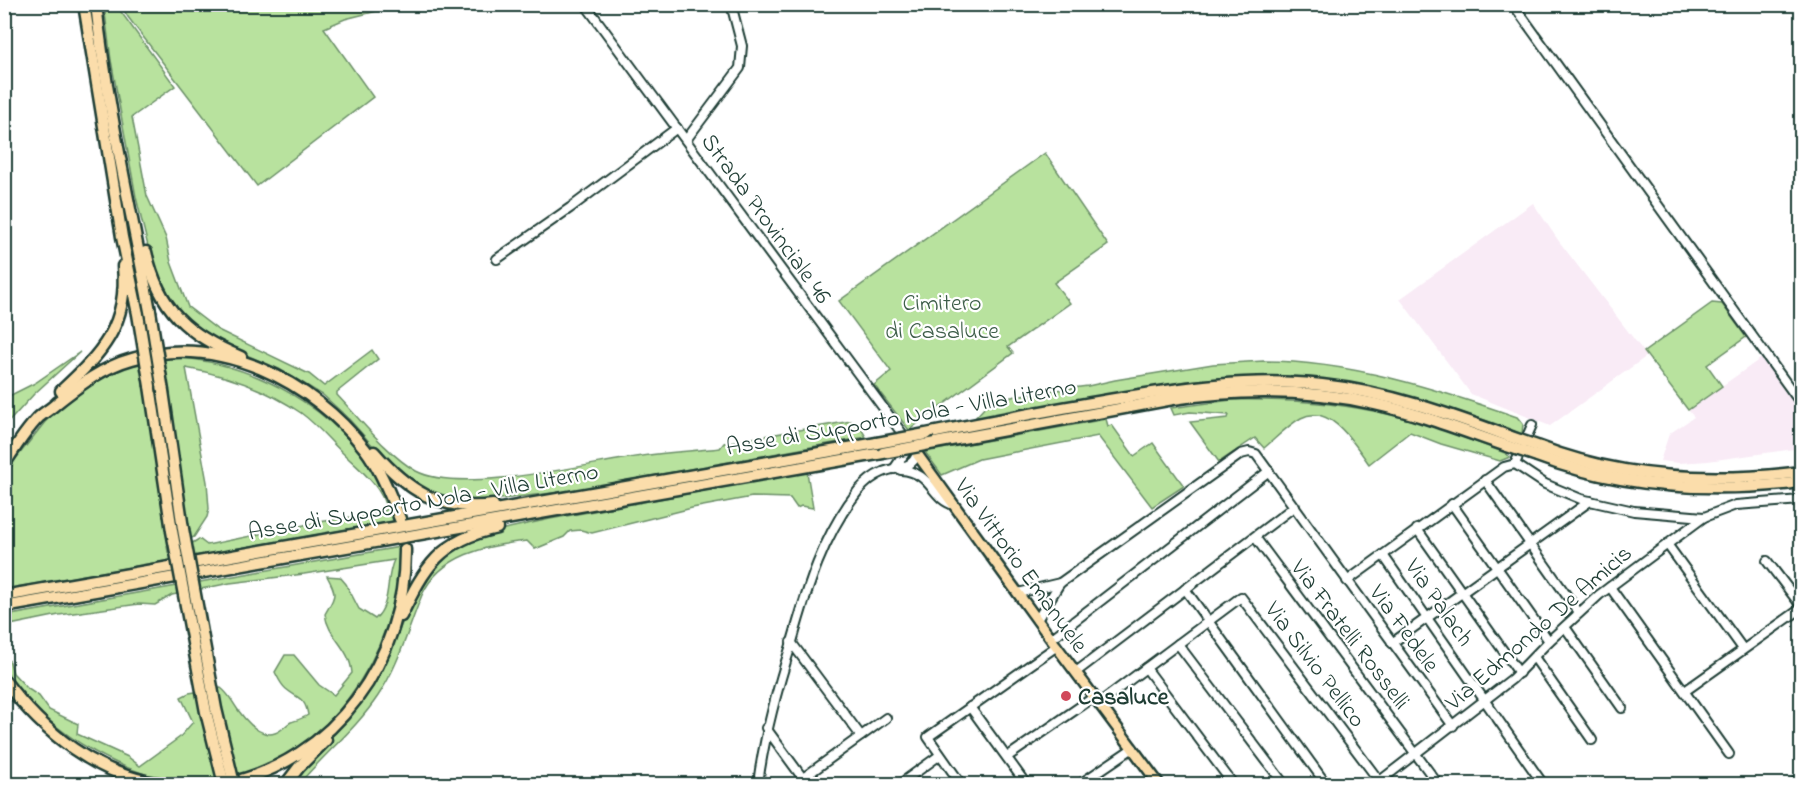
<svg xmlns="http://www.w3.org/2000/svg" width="1806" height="789" viewBox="0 0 1806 789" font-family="'Indie Flower',sans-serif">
  <rect width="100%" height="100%" fill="#fff"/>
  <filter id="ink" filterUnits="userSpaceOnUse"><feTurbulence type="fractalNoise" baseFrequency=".0167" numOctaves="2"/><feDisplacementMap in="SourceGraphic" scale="12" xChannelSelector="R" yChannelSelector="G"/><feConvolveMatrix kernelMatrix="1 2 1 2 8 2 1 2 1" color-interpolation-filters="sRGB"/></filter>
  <g filter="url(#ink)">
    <g fill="#f9ebf6">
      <polygon points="1533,203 1558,240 1647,356 1550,426 1471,394 1400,299"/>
      <polygon points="1770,352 1801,396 1801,448 1708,461 1679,463 1660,461 1669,434 1694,417 1688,410"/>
    </g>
    <g fill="#b8e29e" stroke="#6c9069" stroke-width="1.5" fill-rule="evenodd">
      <path d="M104,5H116L175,86L132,117L147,196L166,238L171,262L188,307L218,330L309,374L324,386L372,350L378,359L337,392V395C359,418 389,456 416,471C461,495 590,463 642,456C668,452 694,451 720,448L724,443L851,421L859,425L866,437L569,491L475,502H455L417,488L390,465L348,418L323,395L279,369L211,340L175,312L154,271L136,197L111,60Z"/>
      <polygon points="121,5 376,5 374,6 377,11 345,19 324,28 373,97 257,186 128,17"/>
      <polygon points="1045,153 1108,245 1054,283 1070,303 1008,347 1013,353 909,430 874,385 891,371 839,301"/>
      <polygon points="1712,303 1722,304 1746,337 1707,365 1722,386 1688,410 1644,352"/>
      <polygon points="80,352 34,394 5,426 5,398 35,383"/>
      <path d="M173,357C255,363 338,408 380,483C386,494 390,508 395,521L5,589V478L14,461L45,422L66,402L101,377L133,363ZM186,368C226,375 268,390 301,413C319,426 332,444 348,458C363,472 383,489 386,509L384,512L319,522L212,544L207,545L199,539L186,547L168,552L167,546L184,542L194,537L207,517L209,509L207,482Z"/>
      <path d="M1264,361C1349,361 1437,389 1517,417L1523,424L1522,434C1504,426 1485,420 1466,414C1371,381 1287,370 1187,381L975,418L986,406L997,400L1026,394L1088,386L1115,380L1213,364Z"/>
      <path d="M1231,400C1283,399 1336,402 1387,414C1427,423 1466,438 1505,453L1510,457L1500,461L1441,444L1410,432L1369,464C1355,445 1331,403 1301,418C1288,425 1275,439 1264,448L1255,438L1219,462L1190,422L1228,418L1229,415L1190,412L1174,415L1171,408Z"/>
      <polygon points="1106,419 1108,426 1112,425 1134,456 1153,443 1184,486 1152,507 1098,436 979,459 942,475 925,452"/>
      <path d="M807,472L813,508L801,506L797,508L790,498L752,497L692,508L592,533L581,530L570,531L564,537L535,549L527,541C487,545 440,555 422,595C408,629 399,665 378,696C356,729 324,754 299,784H289L351,715L366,695L386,662L406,614L434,564L459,545L495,531L550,519Z"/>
      <path d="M400,547C400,653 323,768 212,783C138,789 44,732 5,672L4,656L10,662L13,673L28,689L39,696L49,710L78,724L77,734L128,757L140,766L180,737L193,722L181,697L189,693L221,688C230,695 232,702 238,710C246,721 261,738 275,733C282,731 285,725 291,722C297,720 302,719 308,715C305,697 298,699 286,689C281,685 278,678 275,672L285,655H294L319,685L334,695L352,673C350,647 328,638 325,614C335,596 338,596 327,576L340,577L346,584L359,609L375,619C392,604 385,578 394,560L304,574L230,583L172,595L155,605L139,604L59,615L5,626V616Z"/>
    </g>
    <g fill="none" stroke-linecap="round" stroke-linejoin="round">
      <defs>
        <g id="minor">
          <polyline points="585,4 907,440"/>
          <polyline points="1513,4 1802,405"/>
          <polyline points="686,140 740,68 742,46 731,4"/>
          <polyline points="497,259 570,208 677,128"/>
          <polyline points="1515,464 1545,484 1581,499 1634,511 1704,517"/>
          <polyline points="894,469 905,453 904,444"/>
          <path d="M901,470C932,472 931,499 954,505"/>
          <polyline points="1485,480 1579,613"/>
          <polyline points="1452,504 1549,641"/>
          <polyline points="1417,529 1519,673"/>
          <polyline points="1255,537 1438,784"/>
          <polyline points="1667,544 1743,649"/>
          <polyline points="1383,555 1543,784"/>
          <polyline points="1767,561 1802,607"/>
          <polyline points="1347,581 1504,467 1515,464 1532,425"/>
          <polyline points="1610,587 1729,754"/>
          <polyline points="1185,589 1326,784"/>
          <polyline points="1018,593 1060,583"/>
          <polyline points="1037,620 1060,583 1241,454 1249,452 1256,454 1453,726"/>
          <polyline points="1565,627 1622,708"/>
          <polyline points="1051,639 1269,471"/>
          <polyline points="791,642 861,736"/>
          <polyline points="1392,643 1590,501"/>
          <polyline points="1178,644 1284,784"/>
          <polyline points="1534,657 1592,740"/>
          <polyline points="1146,668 1233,784"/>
          <polyline points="1076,672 1295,506"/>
          <polyline points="1685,691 1802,608"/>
          <polyline points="1099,703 1241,597 1380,782"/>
          <polyline points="970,707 1026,784"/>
          <polyline points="766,728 807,784"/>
          <polyline points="1007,757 1094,697"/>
          <polyline points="803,778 886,718"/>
          <path d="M758,784C764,735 777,689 792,642C807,589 823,535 858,491C865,483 873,476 883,472C896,466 912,470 917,454"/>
          <polyline points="900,784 940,755"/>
          <polyline points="961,784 928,737 1057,646"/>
          <polyline points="1080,784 1133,748"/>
          <polyline points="1376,784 1512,679 1549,641 1599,595 1704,517 1736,505 1802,500"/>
          <polyline points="1792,784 1802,778"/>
        </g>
        <polyline id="major" points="917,454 1051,639 1159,784"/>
        <g id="highway">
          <polyline points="84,4 122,237 138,314"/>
          <path d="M96,4C107,108 131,209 150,311"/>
          <path d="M146,252C159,310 188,335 241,357"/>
          <polyline points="150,386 172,531"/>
          <path d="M61,391C101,354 129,325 123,266"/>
          <polyline points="163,391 183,529"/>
          <path d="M926,434C987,422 1048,410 1109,400C1180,388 1250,377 1322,385C1388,392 1449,414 1511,437"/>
          <path d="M935,443L1173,399C1241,389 1308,389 1375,404C1420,414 1463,431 1507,446"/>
          <path d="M1540,447C1623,479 1714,483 1802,472"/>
          <path d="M374,452C407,490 440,512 493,505"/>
          <path d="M1537,456C1621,488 1712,493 1802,482"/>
          <path d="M4,465C14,449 26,430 39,417C45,412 52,408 57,403C80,385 103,367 132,359C219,333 312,381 365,449C381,470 390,495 400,519"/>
          <polyline points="4,596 877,443"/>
          <polyline points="4,607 883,453"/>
          <path d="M401,616C425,567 440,540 497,528"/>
          <path d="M4,680C43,732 97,777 164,784"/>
          <path d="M225,784C335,761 406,659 405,549"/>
          <polyline points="286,784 299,767 326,740"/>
        </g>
      </defs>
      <use href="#minor" stroke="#1f3d34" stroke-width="12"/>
      <use href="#major" stroke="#1f3d34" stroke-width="14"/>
      <use href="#highway" stroke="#1f3d34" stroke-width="15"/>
      <use href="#minor" stroke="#fff" stroke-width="8"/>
      <use href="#major" stroke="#fbddab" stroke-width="9"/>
      <use href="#highway" stroke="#fbddab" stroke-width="10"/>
      <defs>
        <g id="highway-bridge">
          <polyline points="150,311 163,391"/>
          <polyline points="138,314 150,386"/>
          <polyline points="1511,437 1540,447"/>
          <polyline points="877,443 926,434"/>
          <polyline points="1507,446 1537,456"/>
          <polyline points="883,453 935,443"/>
          <polyline points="183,529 216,709 234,784"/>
          <polyline points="172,531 206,712 224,784"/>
        </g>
      </defs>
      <use href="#highway-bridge" stroke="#1f3d34" stroke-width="15" stroke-linecap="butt"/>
      <use href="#highway-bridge" stroke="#fbddab" stroke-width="10"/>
    </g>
  </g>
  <circle fill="#d1495b" stroke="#fff" stroke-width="2" cx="1066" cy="696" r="6"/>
  <g text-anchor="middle" stroke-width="4.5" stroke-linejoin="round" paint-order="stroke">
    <g font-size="24" fill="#1f3d34" stroke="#fff">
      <text transform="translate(767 218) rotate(54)" y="8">Strada Provinciale 46</text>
      <text transform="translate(901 416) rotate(-10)" y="8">Asse di Supporto Nola - Villa Literno</text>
      <text transform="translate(423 501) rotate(-10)" y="8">Asse di Supporto Nola - Villa Literno</text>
      <text transform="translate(1022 565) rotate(54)" y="8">Via Vittorio Emanuele</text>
      <text transform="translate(1440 602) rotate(55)" y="8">Via Palach</text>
      <text transform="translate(1538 627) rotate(-41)" y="8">Via Edmondo De Amicis</text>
      <text transform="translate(1405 628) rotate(54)" y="8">Via Fedele</text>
      <text transform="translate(1351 634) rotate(53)" y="8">Via Fratelli Rosselli</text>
      <text transform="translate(1316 664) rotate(53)" y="8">Via Silvio Pellico</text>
    </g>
    <g font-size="24" fill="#3e5e49" stroke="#fff">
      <text x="942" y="310">Cimitero<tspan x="942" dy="28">di Casaluce</tspan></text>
    </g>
    <g font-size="24" font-weight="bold" fill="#1f3d34" stroke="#fff" text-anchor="start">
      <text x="1078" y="704">Casaluce</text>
    </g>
  </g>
  <rect width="1806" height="789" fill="none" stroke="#fff" stroke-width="24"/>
  <rect x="12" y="12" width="1782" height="765" fill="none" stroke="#1f3d34" stroke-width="2" filter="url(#ink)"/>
</svg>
